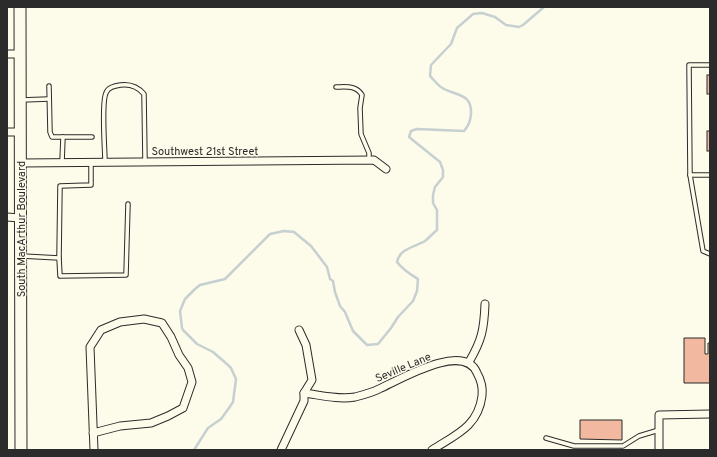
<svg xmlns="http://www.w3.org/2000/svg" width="717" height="457" viewBox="0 0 717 457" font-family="Overpass,sans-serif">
  <rect width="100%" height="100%" fill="#fdfbea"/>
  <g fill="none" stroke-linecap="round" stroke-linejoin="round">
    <path stroke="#c7d0d0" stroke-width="2.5" d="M194,450L208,428L221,419L229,408L233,402L236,379L231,368L228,365L213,352L197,344L183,330L182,328L180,311L185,299L195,289L200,285L225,279L270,234L284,231L294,232L311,246L327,267L330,279L333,281L335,292L340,306L345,312L353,331L367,345L378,344L391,328L398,317L413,301L417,291L418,279C410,274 403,270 397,262C400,248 415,247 425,241C429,238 433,233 437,230V210L433,203V195L435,187L443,177V170L440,162L409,137L411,131L417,129L464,131C469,125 470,122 471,114C472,94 458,96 444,89C439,87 434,80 430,76L431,65L451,44L457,28L473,14L482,13L495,17L506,25L519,27L523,25L544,7"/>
  </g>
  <g fill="#f2b8a0" stroke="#2b2b2b">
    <rect x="707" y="75" width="3" height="19"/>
    <rect x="707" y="131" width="3" height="20"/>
    <polygon points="684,338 705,338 705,354 708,354 708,343 710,343 710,383 684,383"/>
    <polygon points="580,420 622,420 622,440 580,439"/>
  </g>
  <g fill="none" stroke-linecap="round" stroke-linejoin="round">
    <defs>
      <g id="lane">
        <polyline points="710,65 689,65 690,175 703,251 710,254"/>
        <polyline points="49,86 50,132 52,137 92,137"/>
        <path d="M336,87C346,87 356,85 362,95L360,108L361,134L369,153V160"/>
        <polyline points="21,100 49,99"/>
        <polyline points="62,162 63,137"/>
        <path d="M105,162C105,149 101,103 106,93C108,87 115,86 121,85C130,84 138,87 144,94L145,161"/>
        <polyline points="690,175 710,175"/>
        <polyline points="22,256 59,258 60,276 126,275 128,204"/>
        <polyline points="59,258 60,186 91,185 91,162"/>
        <polyline points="546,438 574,446 623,446 639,436 659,430"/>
      </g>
      <g id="street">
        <polyline points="7,54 20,54"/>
        <polyline points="7,132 20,132"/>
        <polyline points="20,163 374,160 386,169"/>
        <polyline points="7,217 20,218"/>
        <path d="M469,362C482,340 484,329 485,304"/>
        <path d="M304,393C320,395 338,400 355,397C363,395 371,393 379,389C399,380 464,341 477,373C481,380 483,388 482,396C478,427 455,435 432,450"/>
        <polyline points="93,433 120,426 151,423 168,416 183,408 192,382 188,368 179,355 171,337 162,323 144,319 120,322 101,330 90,347 94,450"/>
        <polyline points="281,450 304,401 304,393 312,380 306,345 299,330"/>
        <polyline points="659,450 659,415 710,414"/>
      </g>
      <polyline id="secondary" points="20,7 21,450"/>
    </defs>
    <use href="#lane" stroke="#2b2b2b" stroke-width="5.5"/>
    <use href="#street" stroke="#2b2b2b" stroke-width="9"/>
    <use href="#secondary" stroke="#2b2b2b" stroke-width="13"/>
    <use href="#lane" stroke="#fdfbea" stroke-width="3.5"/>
    <use href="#street" stroke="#fdfbea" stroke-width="7"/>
    <use href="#secondary" stroke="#fdfbea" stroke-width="11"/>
  </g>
  <g text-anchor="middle" stroke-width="3" stroke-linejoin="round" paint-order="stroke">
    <g font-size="11" fill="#2b2b2b" stroke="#fdfbea">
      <text x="205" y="155">Southwest 21st Street</text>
      <text transform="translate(21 229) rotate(-90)" y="4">South MacArthur Boulevard</text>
      <text transform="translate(403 367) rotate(-23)" y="4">Seville Lane</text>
    </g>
  </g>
  <rect width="717" height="457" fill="none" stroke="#2b2b2b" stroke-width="16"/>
</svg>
